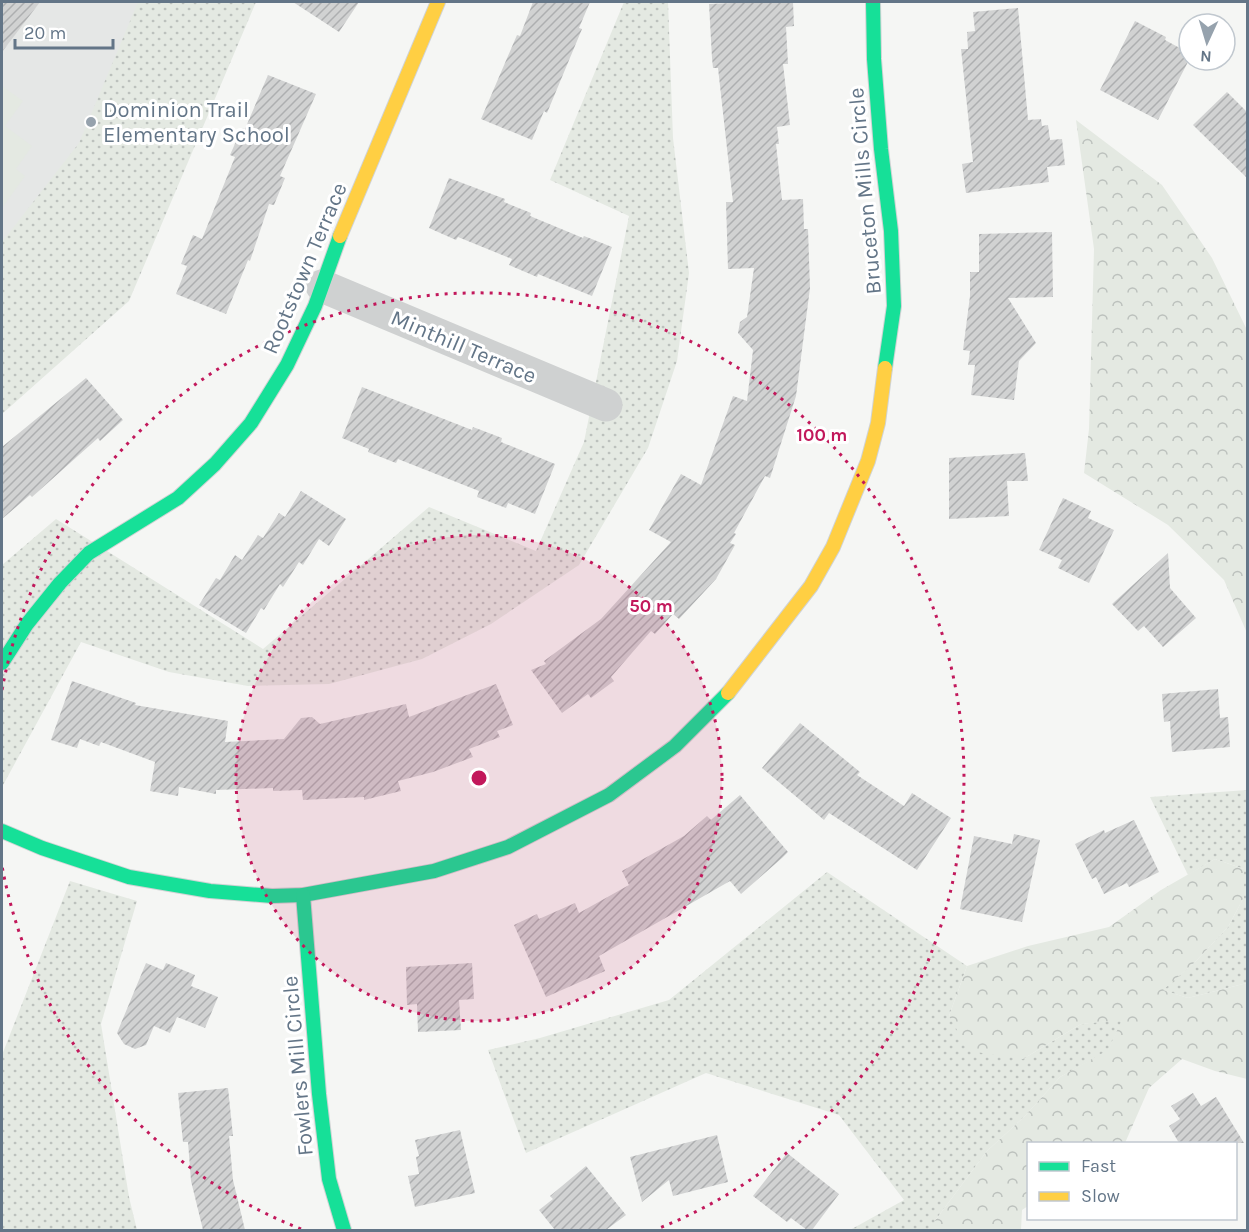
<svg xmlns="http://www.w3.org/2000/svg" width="1249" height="1232" viewBox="0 0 1249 1232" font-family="Karla,sans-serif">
  <defs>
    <pattern id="grass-dots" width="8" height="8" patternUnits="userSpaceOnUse" patternTransform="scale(1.5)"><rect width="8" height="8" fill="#e4e9e2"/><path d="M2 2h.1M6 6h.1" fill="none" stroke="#bcc1bd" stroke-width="1.8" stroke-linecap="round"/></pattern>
    <pattern id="forest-crowns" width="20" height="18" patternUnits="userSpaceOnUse" patternTransform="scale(1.5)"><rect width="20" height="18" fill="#e4e9e2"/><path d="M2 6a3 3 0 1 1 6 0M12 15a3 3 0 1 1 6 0" fill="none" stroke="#bcc1bd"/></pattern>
    <pattern id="building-hatch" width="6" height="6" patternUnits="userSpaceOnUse" patternTransform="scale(1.5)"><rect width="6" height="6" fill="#d1d2d2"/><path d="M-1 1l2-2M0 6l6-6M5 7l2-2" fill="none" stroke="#adafb0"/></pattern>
  </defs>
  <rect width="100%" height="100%" fill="#f5f6f4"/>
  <polygon fill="#e5e7e6" points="2,2 228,2 2,368"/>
  <g fill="url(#grass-dots)">
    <polygon points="138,2 256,2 129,301 2,414 2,242 79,143"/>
    <polygon points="624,2 668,2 673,138 689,273 677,361 648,448 579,565 491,624 422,659 329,684 248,686 169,672 81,642 2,787 2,565 56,519 263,649 429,507 536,551 584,442 629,216 550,180"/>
    <polygon points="1247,790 1247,983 1188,998 1162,990 1194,963 1228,927 1244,897 1244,869 1215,859 1188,875 1150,797"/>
    <polygon points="827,872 967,966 949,1016 1023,1059 1081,1024 1123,1019 1108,1051 1060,1077 1024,1117 987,1151 934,1222 934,1230 850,1230 904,1200 839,1115 706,1073 526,1153 488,1050 540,1038 669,1000"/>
    <polygon points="70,881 137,901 101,1024 129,1197 137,1230 2,1230 2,1055"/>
  </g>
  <g fill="url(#forest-crowns)">
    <polygon points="1076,120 1162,185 1212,258 1247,330 1247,633 1224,580 1168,525 1084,473 1089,429 1094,249"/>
    <polygon points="1215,859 1244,869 1244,897 1228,927 1194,963 1163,990 1188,998 1247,983 1247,1079 1215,1071 1182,1059 1149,1088 1125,1143 1028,1144 1028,1206 1022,1210 1021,1230 934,1230 934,1222 987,1151 1024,1117 1060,1077 1108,1050 1122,1020 1081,1024 1023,1059 969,1051 949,1016 967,966 1028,946 1109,927 1161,890"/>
  </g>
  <polygon fill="#e4e9e2" points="2,86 23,101 5,126 32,146 16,169 25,176 2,208"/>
  <g fill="url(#building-hatch)">
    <polygon points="2,2 40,2 2,52"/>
    <polygon points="293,2 359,2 339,32"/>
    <polygon points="533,2 590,2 579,28 582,29 547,113 544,111 532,140 481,119 517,35 520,36"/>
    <polygon points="755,2 793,2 794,26 786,27 788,64 783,64 790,125 777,127 779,144 776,144 782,200 803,199 804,229 808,229 810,288 796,396 770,478 765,476 734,533 736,534 730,543 735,545 716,579 679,619 673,614 655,634 651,631 611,677 614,681 591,698 588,694 562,713 531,670 546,664 544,661 601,619 671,542 649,530 681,474 701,485 733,396 747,401 753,350 738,333 740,322 747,317 754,268 728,269 726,202 733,202 718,68 713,68 712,58 709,4"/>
    <polygon points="1018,8 1028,120 1041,119 1042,126 1048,125 1050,140 1062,139 1065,165 1047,167 1049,182 966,193 962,164 973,162 961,49 968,49 967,32 975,31 973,12"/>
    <polygon points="1135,21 1166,37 1165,40 1189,53 1189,60 1158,120 1100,90"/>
    <polygon points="268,75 316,94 280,176 285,178 274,205 269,204 250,261 248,260 226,314 176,294 187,266 181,264 193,235 202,239 235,157 230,155 242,128 245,129"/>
    <polygon points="1227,92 1248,113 1248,179 1193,125"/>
    <polygon points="449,178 505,199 504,202 531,213 530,216 583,238 584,236 612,247 592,296 538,274 537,277 509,265 512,259 458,237 456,240 429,228"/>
    <polygon points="1052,232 1053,297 1008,298 1036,343 1019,361 1014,400 971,395 975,365 968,365 970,351 963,350 970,296 970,272 979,272 979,234"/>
    <polygon points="86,378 123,420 100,441 98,438 32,497 30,495 2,519 2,447"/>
    <polygon points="362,387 472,430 473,427 502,438 501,442 555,464 535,514 508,503 506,508 477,497 479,491 398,459 396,463 368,452 369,449 342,438"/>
    <polygon points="1025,453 1028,481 1007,481 1009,516 949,519 949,458"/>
    <polygon points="301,491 346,519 329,546 319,539 303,565 299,562 283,587 280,584 264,610 261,608 246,633 199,605 216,578 220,580 235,555 242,560 258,535 263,538 279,513 285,517"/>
    <polygon points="1063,498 1091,511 1088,518 1114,530 1089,583 1058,568 1062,560 1039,550"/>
    <polygon points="1168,553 1170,588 1196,618 1163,647 1144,626 1138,631 1112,604"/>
    <polygon points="72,681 136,703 135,705 228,721 225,742 284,739 301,718 312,717 320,724 406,704 409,717 496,684 513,725 497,731 500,737 469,749 473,757 433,772 398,781 401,791 364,800 364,797 303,800 302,790 273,791 273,788 216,790 216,794 179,787 178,796 150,791 155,762 101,742 99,746 80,739 77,748 51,740"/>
    <polygon points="1218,689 1220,718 1228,717 1230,747 1172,752 1170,721 1164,722 1162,694"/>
    <polygon points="800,723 860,772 857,775 904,806 912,793 951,818 917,870 829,813 824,820 762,768"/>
    <polygon points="740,795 788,852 782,858 741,894 730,881 599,956 605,971 546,997 514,925 537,914 539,919 575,903 579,913 629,885 622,871 684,836 707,816 711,820"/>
    <polygon points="1134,820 1159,872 1129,887 1127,883 1104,894 1096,877 1092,879 1075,844 1104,830 1105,833"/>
    <polygon points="1014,834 1040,840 1022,922 960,909 974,836 1012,844"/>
    <polygon points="146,963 163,970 166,963 195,975 191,986 218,997 205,1028 177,1017 170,1033 154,1026 146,1045 135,1049 124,1044 117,1033"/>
    <polygon points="472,963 474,999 459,1000 461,1030 418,1032 417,1004 407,1005 406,967"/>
    <polygon points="228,1088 233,1136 229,1136 233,1180 245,1230 203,1230 191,1181 188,1142 183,1142 178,1093"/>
    <polygon points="1193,1093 1201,1106 1216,1097 1244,1143 1179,1143 1169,1126 1180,1119 1171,1106"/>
    <polygon points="460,1130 475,1193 415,1207 408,1176 419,1174 416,1157 419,1156 415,1140"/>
    <polygon points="717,1135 728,1182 673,1196 669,1180 642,1202 630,1157"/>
    <polygon points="787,1153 839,1194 812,1230 807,1230 791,1218 787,1222 753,1196"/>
    <polygon points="586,1166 626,1215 606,1230 555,1230 539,1210 553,1199 550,1196"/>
  </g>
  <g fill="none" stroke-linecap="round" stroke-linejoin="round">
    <defs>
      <g id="fast">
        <polyline points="873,2 874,59 881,149 891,231 894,306 885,368"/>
        <polyline points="2,663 27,624 60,583 89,553 178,498 215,464 251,423 287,365 315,306 340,236"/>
        <polyline points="2,831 42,848 129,877 210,891 272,896 303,895 434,871 508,847 609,795 675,746 728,693"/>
        <polyline points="303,895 319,1094 329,1179 344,1230"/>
      </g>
      <g id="slow">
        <polyline points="340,236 438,2"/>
        <polyline points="728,693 811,586 833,547 868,461 878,423 885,368"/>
      </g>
    </defs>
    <use href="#fast" stroke="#d0d3d4" stroke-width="16"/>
    <use href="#slow" stroke="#d0d3d4" stroke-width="16"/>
    <polyline stroke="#cfd1d1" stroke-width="33" points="322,286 606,405"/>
    <use href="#fast" stroke="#16e098" stroke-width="14"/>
    <use href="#slow" stroke="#ffcf43" stroke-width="14"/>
  </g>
  <circle cx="479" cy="778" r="243" fill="#c2185b" fill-opacity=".12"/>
  <g fill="none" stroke="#c2185b" stroke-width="3" stroke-dasharray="3 6">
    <circle cx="479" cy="778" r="243"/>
    <path d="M301 1229A485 485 0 0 1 2 866M2 690A485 485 0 1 1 657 1229"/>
  </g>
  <circle fill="#96a2ad" stroke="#fff" stroke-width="2" cx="91" cy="122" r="6"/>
  <g text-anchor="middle" stroke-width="6" stroke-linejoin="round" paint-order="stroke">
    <g font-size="22" fill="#637587" stroke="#fff" text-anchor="start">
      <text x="103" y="117">Dominion Trail<tspan x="103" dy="25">Elementary School</tspan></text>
    </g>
    <g font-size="22" fill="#637587" stroke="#fff">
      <text transform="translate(864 191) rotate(-95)" y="8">Bruceton Mills Circle</text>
      <text transform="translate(304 268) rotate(-67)" y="8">Rootstown Terrace</text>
      <text transform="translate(464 346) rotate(23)" y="8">Minthill Terrace</text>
      <text transform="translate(297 1066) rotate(-95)" y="8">Fowlers Mill Circle</text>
    </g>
  </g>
  <circle cx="479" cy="778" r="9" fill="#c2185b" stroke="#fff" stroke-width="3"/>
  <g font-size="18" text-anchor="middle" font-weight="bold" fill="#c2185b" stroke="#fff" stroke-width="6" stroke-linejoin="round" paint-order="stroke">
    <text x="822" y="441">100 m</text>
    <text x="651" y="612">50 m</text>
  </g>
  <rect width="1249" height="1232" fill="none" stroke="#637587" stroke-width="6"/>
  <rect x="1027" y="1142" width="210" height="78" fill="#ffffff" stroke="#c1c8cf" stroke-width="1.5"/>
  <rect x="1039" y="1162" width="30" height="9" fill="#16e098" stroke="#c1c8cf" stroke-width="1.5"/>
  <text x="1081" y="1172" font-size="18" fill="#637587">Fast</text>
  <rect x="1039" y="1192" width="30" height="9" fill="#ffcf43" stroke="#c1c8cf" stroke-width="1.5"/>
  <text x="1081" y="1202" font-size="18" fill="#637587">Slow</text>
  <g transform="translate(1207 42) rotate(184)"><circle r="28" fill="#ffffff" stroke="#c1c8cf" stroke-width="1.5"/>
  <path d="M0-4.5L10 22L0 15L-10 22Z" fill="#96a2ad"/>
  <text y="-9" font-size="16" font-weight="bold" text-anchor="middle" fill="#637587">N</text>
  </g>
  <path d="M15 39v9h98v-9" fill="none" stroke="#637587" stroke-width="3"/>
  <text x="24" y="39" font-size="18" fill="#637587" stroke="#ffffff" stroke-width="4.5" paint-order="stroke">20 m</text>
</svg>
